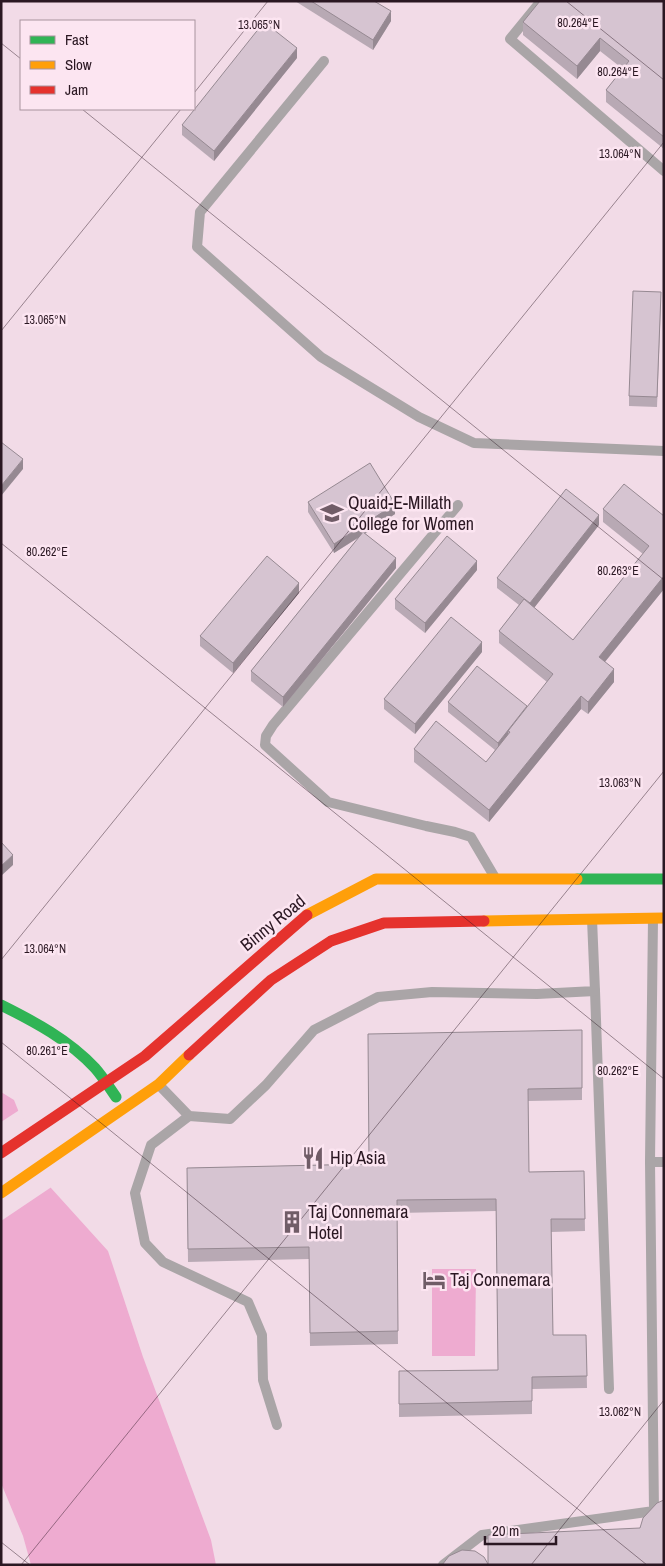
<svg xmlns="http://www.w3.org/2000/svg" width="665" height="1566" viewBox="0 0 665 1566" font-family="'Archivo Narrow',sans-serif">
  <rect width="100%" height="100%" fill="#f2dbe7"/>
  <g fill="#eeabd0">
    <polygon points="1,1092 14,1100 18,1110 28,1150 51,1188 108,1251 143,1357 211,1540 216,1565 31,1565 23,1536 1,1483"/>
    <polygon points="432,1269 476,1269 475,1356 432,1356"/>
  </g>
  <polygon fill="#f2dbe7" points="21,1109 31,1149 53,1186 1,1221 1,1122"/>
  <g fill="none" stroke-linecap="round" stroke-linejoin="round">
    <g stroke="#aaa5a7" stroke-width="10">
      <polyline points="541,1 510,39 664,171"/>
      <polyline points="324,61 200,212 197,247 321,357 419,417 474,443 664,451"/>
      <polyline points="458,505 273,725 266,736 265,745 328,802 426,826 455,832 471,837 494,876"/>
      <polyline points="595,991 609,1389"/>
      <polyline points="160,1086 189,1116 230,1119 266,1085 314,1030 378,997 432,992 537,994 595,991 592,919"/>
      <polyline points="189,1116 151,1145 135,1193 145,1243 163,1262 248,1302 262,1335 263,1380 277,1425"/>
      <polyline points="650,1162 664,1162"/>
      <polyline points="443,1565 482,1535 654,1511 650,1162 653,919"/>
    </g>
    <g stroke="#30b455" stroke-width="11">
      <polyline points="577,879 664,879"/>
      <path d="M1,1005C35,1022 69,1040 95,1068C103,1077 109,1087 116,1097"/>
    </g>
    <g stroke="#ff9f0a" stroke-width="11">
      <polyline points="307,915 376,879 577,879"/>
      <polyline points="484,921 664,918"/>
      <polyline points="1,1193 159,1084 189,1055"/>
    </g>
    <g stroke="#e5322d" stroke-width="11">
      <polyline points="189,1055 271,980 331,941 384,923 484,921"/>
      <polyline points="1,1153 145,1056 307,915"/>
    </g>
  </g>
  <g fill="#b8a9b4">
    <polygon points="295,1 374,1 391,21 373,50"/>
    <polygon points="664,1 664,149 606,102 606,90 623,69 600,51 577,79 523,35 523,22"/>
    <polygon points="297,58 214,161 182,135 182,125"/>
    <polygon points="661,302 657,407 629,406 629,396"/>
    <polygon points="308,502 395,514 365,534 396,568 283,707 251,681 251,671 358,538 334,553 308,512"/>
    <polygon points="603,509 664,516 664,589 605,662 614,682 588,714 581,709 489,822 414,762 414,749 486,762 495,750 448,712 448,702 527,707 547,682 499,643 499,631 519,605 497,588 497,578 599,525 534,608 573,640 643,554 603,522"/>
    <polygon points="477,570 425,633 395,609 395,599"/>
    <polygon points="299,593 233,673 200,646 200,636"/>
    <polygon points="482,652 415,734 384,709 384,699"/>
    <polygon points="582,1030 582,1100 528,1101 529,1172 584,1171 585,1231 551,1232 553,1335 586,1335 587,1388 532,1389 532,1414 399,1417 399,1371 498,1370 496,1211 397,1213 398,1344 310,1346 309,1259 188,1262 187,1168 369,1164"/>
  </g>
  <g fill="#968992">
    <polygon points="391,11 391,21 373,50 373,40"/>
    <polygon points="600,38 600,51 577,79 577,66"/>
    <polygon points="297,48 297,58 214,161 214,151"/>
    <polygon points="23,459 23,469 1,496 1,486"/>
    <polygon points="395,504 395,514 334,553 334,544"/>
    <polygon points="599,515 599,525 530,613 530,603"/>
    <polygon points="396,558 396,568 283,707 283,697"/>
    <polygon points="477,561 477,570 425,633 425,623"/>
    <polygon points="664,576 664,589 599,669 599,657"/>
    <polygon points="299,583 299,593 233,673 233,663"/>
    <polygon points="482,642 482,652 415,734 415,724"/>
    <polygon points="614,669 614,682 588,714 588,702"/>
    <polygon points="581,696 581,709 489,822 489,810"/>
    <polygon points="527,706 508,731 508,740 498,753 498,743"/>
    <polygon points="13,855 13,865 1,876 1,866"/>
  </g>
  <g fill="#d6c4d1" stroke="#968992">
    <polygon points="311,1 374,1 391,11 373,40"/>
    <polygon points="540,1 664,1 664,137 606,90 629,61 600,38 577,66 523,22"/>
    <polygon points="264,22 297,48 214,151 182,125"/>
    <polygon points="633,291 661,292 657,397 629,396"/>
    <polygon points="1,442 23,459 1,486"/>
    <polygon points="370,463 395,504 334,544 308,502"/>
    <polygon points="624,484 664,516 664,576 599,657 614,669 588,702 581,696 489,810 414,749 436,721 486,762 510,732 508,731 553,674 499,631 524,599 573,640 649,546 603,509"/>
    <polygon points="566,489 599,515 530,603 497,578"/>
    <polygon points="363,532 396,558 283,697 251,671"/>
    <polygon points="447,536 477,561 425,623 395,599"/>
    <polygon points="267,556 299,583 233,663 200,636"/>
    <polygon points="451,617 482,642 415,724 384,699"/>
    <polygon points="477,666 527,706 498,743 448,702"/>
    <polygon points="1,842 13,855 1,866"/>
    <polygon points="582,1030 582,1088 528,1089 529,1172 584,1171 585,1219 551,1219 553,1335 586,1335 587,1376 532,1377 532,1401 399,1404 399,1371 498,1370 496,1199 397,1200 398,1331 310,1333 309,1247 188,1249 187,1168 369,1164 368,1034"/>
    <polygon points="664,1500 664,1565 442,1565 449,1556 462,1550 475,1551 484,1557 488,1564 488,1535 640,1528 643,1518 657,1503"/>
  </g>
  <path fill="none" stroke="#2a1722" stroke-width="1" stroke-opacity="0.45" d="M566,1L664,80M1,43L21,59M194,93L268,1M82,109L664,580M1,331L181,109M1,543L664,1079M1,960L664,142M1,1042L647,1565M1,1542L30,1565M21,1565L664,771M531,1565L664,1400"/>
  <defs>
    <symbol id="university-bare" viewBox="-9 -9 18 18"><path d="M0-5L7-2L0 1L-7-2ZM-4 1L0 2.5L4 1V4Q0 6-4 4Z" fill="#705c67" stroke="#fce5f1" stroke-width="2.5" paint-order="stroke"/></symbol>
    <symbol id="restaurant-bare" viewBox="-9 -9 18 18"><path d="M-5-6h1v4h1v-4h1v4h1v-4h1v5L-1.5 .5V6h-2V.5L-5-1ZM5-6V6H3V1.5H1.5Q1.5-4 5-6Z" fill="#705c67" stroke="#fce5f1" stroke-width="2.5" paint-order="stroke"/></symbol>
    <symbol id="building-bare" viewBox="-9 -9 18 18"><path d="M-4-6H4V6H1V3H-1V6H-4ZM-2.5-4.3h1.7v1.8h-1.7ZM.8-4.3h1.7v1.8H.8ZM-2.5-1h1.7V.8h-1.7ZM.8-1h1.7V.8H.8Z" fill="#705c67" stroke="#fce5f1" stroke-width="2.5" paint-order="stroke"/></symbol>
    <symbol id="hotel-bare" viewBox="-9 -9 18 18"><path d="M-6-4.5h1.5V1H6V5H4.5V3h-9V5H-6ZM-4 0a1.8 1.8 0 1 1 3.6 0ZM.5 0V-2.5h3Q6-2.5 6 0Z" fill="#705c67" stroke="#fce5f1" stroke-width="2.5" paint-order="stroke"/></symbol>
  </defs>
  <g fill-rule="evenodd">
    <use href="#university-bare" x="316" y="497" width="32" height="32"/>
    <use href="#restaurant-bare" x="297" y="1142" width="32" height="32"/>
    <use href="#building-bare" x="276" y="1206" width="32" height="32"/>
    <use href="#hotel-bare" x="418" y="1264" width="32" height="32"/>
  </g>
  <g text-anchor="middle" stroke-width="5" stroke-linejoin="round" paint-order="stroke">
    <g font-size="18" fill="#2a1722" stroke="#fce5f1" text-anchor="start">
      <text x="348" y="509">Quaid-E-Millath<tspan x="348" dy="21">College for Women</tspan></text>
      <text x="330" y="1164">Hip Asia</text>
      <text x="308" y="1218">Taj Connemara<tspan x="308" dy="21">Hotel</tspan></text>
      <text x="450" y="1286">Taj Connemara</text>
    </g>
    <g font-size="18" fill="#2a1722" stroke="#fce5f1">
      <text transform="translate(273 923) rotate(-39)" y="6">Binny Road</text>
    </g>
  </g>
  <g font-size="12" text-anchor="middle" fill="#2a1722" stroke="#fce5f1" stroke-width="5" stroke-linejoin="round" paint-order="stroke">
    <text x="578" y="27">80.264°E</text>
    <text x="259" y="29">13.065°N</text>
    <text x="618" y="76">80.264°E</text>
    <text x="620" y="158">13.064°N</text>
    <text x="45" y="324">13.065°N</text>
    <text x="47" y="556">80.262°E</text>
    <text x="618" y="575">80.263°E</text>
    <text x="620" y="787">13.063°N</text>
    <text x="45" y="953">13.064°N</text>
    <text x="47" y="1055">80.261°E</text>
    <text x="618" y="1075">80.262°E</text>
    <text x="620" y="1416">13.062°N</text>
  </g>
  <rect width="665" height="1566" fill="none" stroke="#2a1722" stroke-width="5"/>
  <rect x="20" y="20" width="175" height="90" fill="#fce5f1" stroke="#a8939e"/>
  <rect x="30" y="36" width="25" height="8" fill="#30b455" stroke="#a8939e"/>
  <text x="65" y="45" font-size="15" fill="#2a1722">Fast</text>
  <rect x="30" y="61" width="25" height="8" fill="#ff9f0a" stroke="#a8939e"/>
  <text x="65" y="70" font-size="15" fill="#2a1722">Slow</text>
  <rect x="30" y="86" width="25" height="8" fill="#e5322d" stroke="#a8939e"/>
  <text x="65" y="95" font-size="15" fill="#2a1722">Jam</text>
  <path d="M485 1536v8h71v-8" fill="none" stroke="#2a1722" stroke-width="2.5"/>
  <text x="492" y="1536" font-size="15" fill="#2a1722" stroke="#fce5f1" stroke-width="4" paint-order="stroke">20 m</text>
</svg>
